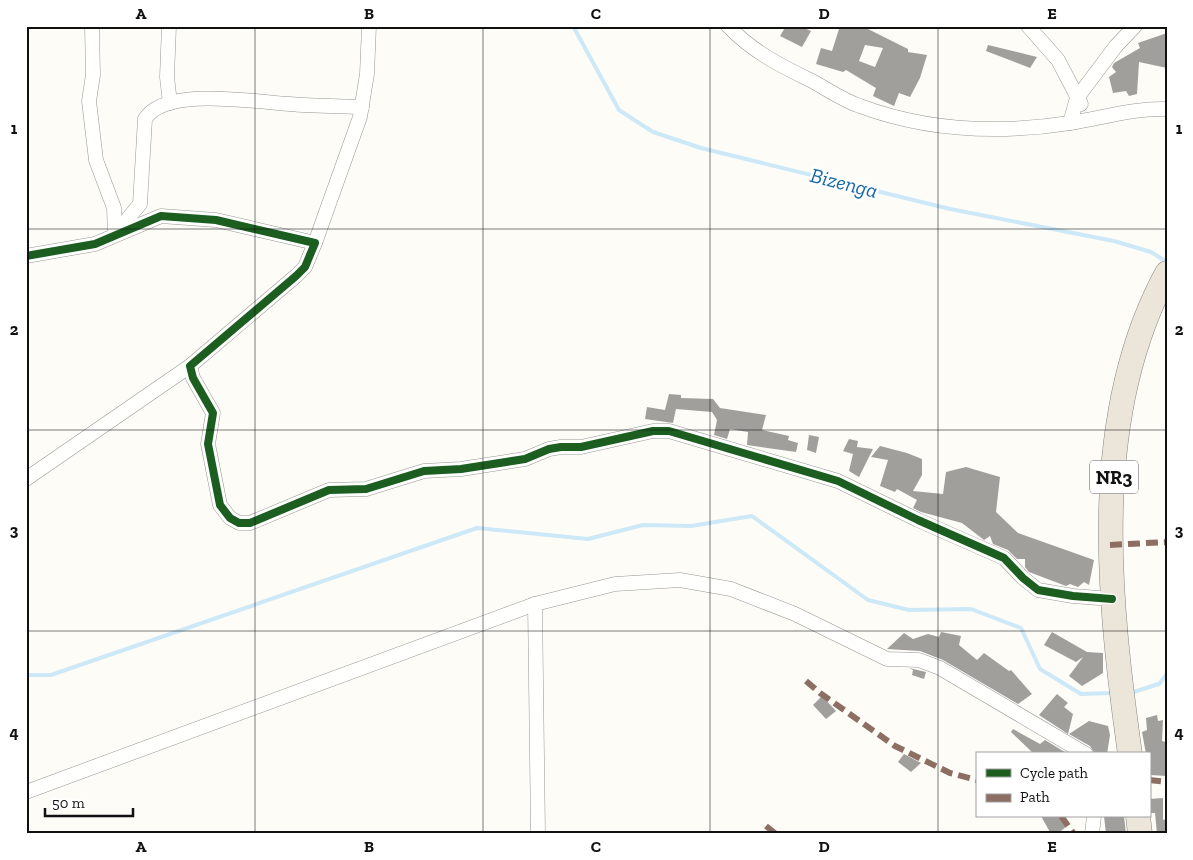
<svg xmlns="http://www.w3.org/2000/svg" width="1193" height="860" viewBox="0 0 1193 860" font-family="'Zilla Slab',serif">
  <rect width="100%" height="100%" fill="#fdfcf7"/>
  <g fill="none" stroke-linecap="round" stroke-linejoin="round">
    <g stroke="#cde8f7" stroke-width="4">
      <polyline points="573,26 619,110 653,132 701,148 950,209 1114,241 1151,252 1167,262"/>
      <polyline points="26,675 51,675 477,528 588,539 643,525 691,526 752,516 868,600 909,610 971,609 1021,628 1040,669 1081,694 1113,693"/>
      <polyline points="1130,693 1159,684 1167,674"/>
    </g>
  </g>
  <g fill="#a19f9c" fill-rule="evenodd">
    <polygon points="786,26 800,26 811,31 802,47 780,36"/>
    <path d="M839,29H868L908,49V52L927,55L920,78L910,97L899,93L894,106L873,96L876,88L846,70L843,72L816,64L821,48L832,51ZM865,45L883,48L875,67L859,61Z"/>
    <polygon points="1167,33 1167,68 1139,62 1137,94 1129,96 1126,91 1113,93 1109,77 1116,72 1112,67 1114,63 1140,48 1138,43"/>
    <polygon points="988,45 1037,57 1030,68 986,51"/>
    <polygon points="669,394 681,395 681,398 713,399 720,408 766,415 762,430 789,436 788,440 798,443 796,452 747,445 748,432 730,429 727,439 714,435 717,420 712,412 676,409 673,423 645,419 647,407 665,410"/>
    <polygon points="809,435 819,437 816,453 807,450"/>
    <polygon points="849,439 858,441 857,447 873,449 859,477 849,471 853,454 843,451"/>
    <polygon points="880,446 907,453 922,459 922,475 913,491 943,494 946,472 966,467 1000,477 996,512 1018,533 1094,560 1089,585 1084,582 1078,587 1070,584 1066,586 1029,572 1025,567 1025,559 1017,559 1008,550 993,544 990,536 984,540 962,523 921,512 913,508 917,500 897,489 895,492 880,486 888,460 871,457"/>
    <polygon points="941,632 961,636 959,645 977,660 984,653 1009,671 1011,670 1032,694 1018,704 943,660 920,651 887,649 904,633 913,639 928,634 939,637"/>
    <polygon points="1052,632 1087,652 1103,653 1103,673 1082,686 1069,676 1083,657 1076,662 1044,645"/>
    <polygon points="909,668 926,672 924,679 912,675 913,670"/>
    <polygon points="1057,694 1068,703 1064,707 1073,714 1068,734 1039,715"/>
    <polygon points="822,696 836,711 826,719 813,705"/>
    <polygon points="1157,715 1158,721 1163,720 1162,741 1166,742 1167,746 1167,776 1150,775 1149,754 1146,754 1142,732 1147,730 1146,718"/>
    <polygon points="1089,721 1108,726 1110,735 1107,754 1095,754 1090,746 1069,734"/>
    <polygon points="1013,729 1040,744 1045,740 1068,754 1030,754 1032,752 1011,732"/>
    <polygon points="904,754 921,763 911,772 898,762"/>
    <polygon points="1163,798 1163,820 1167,819 1167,834 1157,834 1155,813 1151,813 1149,799"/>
    <polygon points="1041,816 1058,816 1066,827 1057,834 1051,834"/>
    <polygon points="1104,816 1124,816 1126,834 1106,834"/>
  </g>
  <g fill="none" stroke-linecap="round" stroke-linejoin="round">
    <defs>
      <g id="minor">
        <polyline points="92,26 93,75 89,101 96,160 114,208 115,235"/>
        <polyline points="169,26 167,77 170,103"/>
        <path d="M728,26C752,51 779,65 810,80C826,88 842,100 860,106C927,131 999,134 1070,123C1103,118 1133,108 1167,109"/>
        <polyline points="1028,26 1058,60 1081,104"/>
        <polyline points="1070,123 1077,98 1116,46 1135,26"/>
        <path d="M115,234L140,204L145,119C165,86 255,102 289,104C313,106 338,106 362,107"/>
        <polyline points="315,243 360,117 367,74 369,26"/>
        <polyline points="26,256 95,244 161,216 216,220 315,243 305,267 296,276 190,366 193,378 213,413 208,444 220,505 230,518 239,523 250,523 329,490 366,489 424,471 461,469 525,459 549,449 561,447 581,447 653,431 669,431 838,481 918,520 1004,558 1023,578 1038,590 1073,596 1112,599"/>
        <polyline points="26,479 190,366"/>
        <polyline points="535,604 538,834"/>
        <polyline points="26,792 535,604 615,584 680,580 731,589 795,614 887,659 919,660 940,668 1086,754"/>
        <polyline points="1092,834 1094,816"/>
      </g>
      <g id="trunk">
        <path d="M1130,754C1108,598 1089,416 1167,273"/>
        <polyline points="1138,816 1140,834"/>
      </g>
    </defs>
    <use href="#minor" stroke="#979795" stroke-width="15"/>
    <use href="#trunk" stroke="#858482" stroke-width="25"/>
    <use href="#minor" stroke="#fffffe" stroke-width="14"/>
    <use href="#trunk" stroke="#ece5da" stroke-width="24"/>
    <g stroke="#8d6e63" stroke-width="6" stroke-dasharray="12 6" stroke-linecap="butt">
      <polyline points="1110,545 1167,542"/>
      <polyline points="806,681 820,693 895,746 950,773 977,780"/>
      <polyline points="1149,780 1167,782"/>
      <polyline points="1061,816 1074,834"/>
      <polyline points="766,826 776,834"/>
    </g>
    <defs>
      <polyline id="cycleway" points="26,256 95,244 161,216 216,220 315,243 305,267 296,276 190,366 193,378 213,413 208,444 220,505 230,518 239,523 250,523 329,490 366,489 424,471 461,469 525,459 549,449 561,447 581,447 653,431 669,431 838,481 918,520 1004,558 1023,578 1038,590 1073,596 1112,599"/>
    </defs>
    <use href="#cycleway" stroke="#fff" stroke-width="11"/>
    <use href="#cycleway" stroke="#1b5e20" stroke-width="8"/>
  </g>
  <path fill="none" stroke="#111" stroke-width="1" stroke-opacity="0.55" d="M255,26V834M483,26V834M710,26V834M938,26V834M26,229H1167M26,430H1167M26,631H1167"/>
  <g text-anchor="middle" stroke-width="5" stroke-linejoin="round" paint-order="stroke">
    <rect fill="#fff" stroke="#585858" stroke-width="1" x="1090" y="460.5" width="48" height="33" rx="4"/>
    <g font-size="19" font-weight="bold" fill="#111">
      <text x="1114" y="484">NR3</text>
    </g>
    <g font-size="21" font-style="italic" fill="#1768a6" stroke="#fff">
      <text transform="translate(844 183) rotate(14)" y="7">Bizenga</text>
    </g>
  </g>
  <rect width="1193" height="860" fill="none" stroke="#ffffff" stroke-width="55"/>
  <rect x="976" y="752" width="175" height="65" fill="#ffffff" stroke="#a0a0a0"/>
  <rect x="986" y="769" width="25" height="8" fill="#1b5e20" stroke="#a0a0a0"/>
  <text x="1020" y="778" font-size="15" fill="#111111">Cycle path</text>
  <rect x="986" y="794" width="25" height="8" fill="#8d6e63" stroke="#a0a0a0"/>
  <text x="1020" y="802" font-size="15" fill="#111111">Path</text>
  <path d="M45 808v8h88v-8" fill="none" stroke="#111111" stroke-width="2.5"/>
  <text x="52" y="808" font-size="15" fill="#111111" stroke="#ffffff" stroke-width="4" paint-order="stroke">50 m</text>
  <rect x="28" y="28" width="1138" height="804" fill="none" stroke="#111" stroke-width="2"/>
  <g font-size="16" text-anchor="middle" font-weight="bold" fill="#111">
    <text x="141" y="19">A</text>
    <text x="369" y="19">B</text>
    <text x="596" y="19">C</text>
    <text x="824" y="19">D</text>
    <text x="1052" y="19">E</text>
    <text x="14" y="134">1</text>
    <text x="1179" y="134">1</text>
    <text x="14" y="335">2</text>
    <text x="1179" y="335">2</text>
    <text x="14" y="536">3</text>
    <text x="1179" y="536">3</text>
    <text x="14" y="738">4</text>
    <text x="1179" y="738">4</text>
    <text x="141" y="852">A</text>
    <text x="369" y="852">B</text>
    <text x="596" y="852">C</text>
    <text x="824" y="852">D</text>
    <text x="1052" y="852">E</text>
  </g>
</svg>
